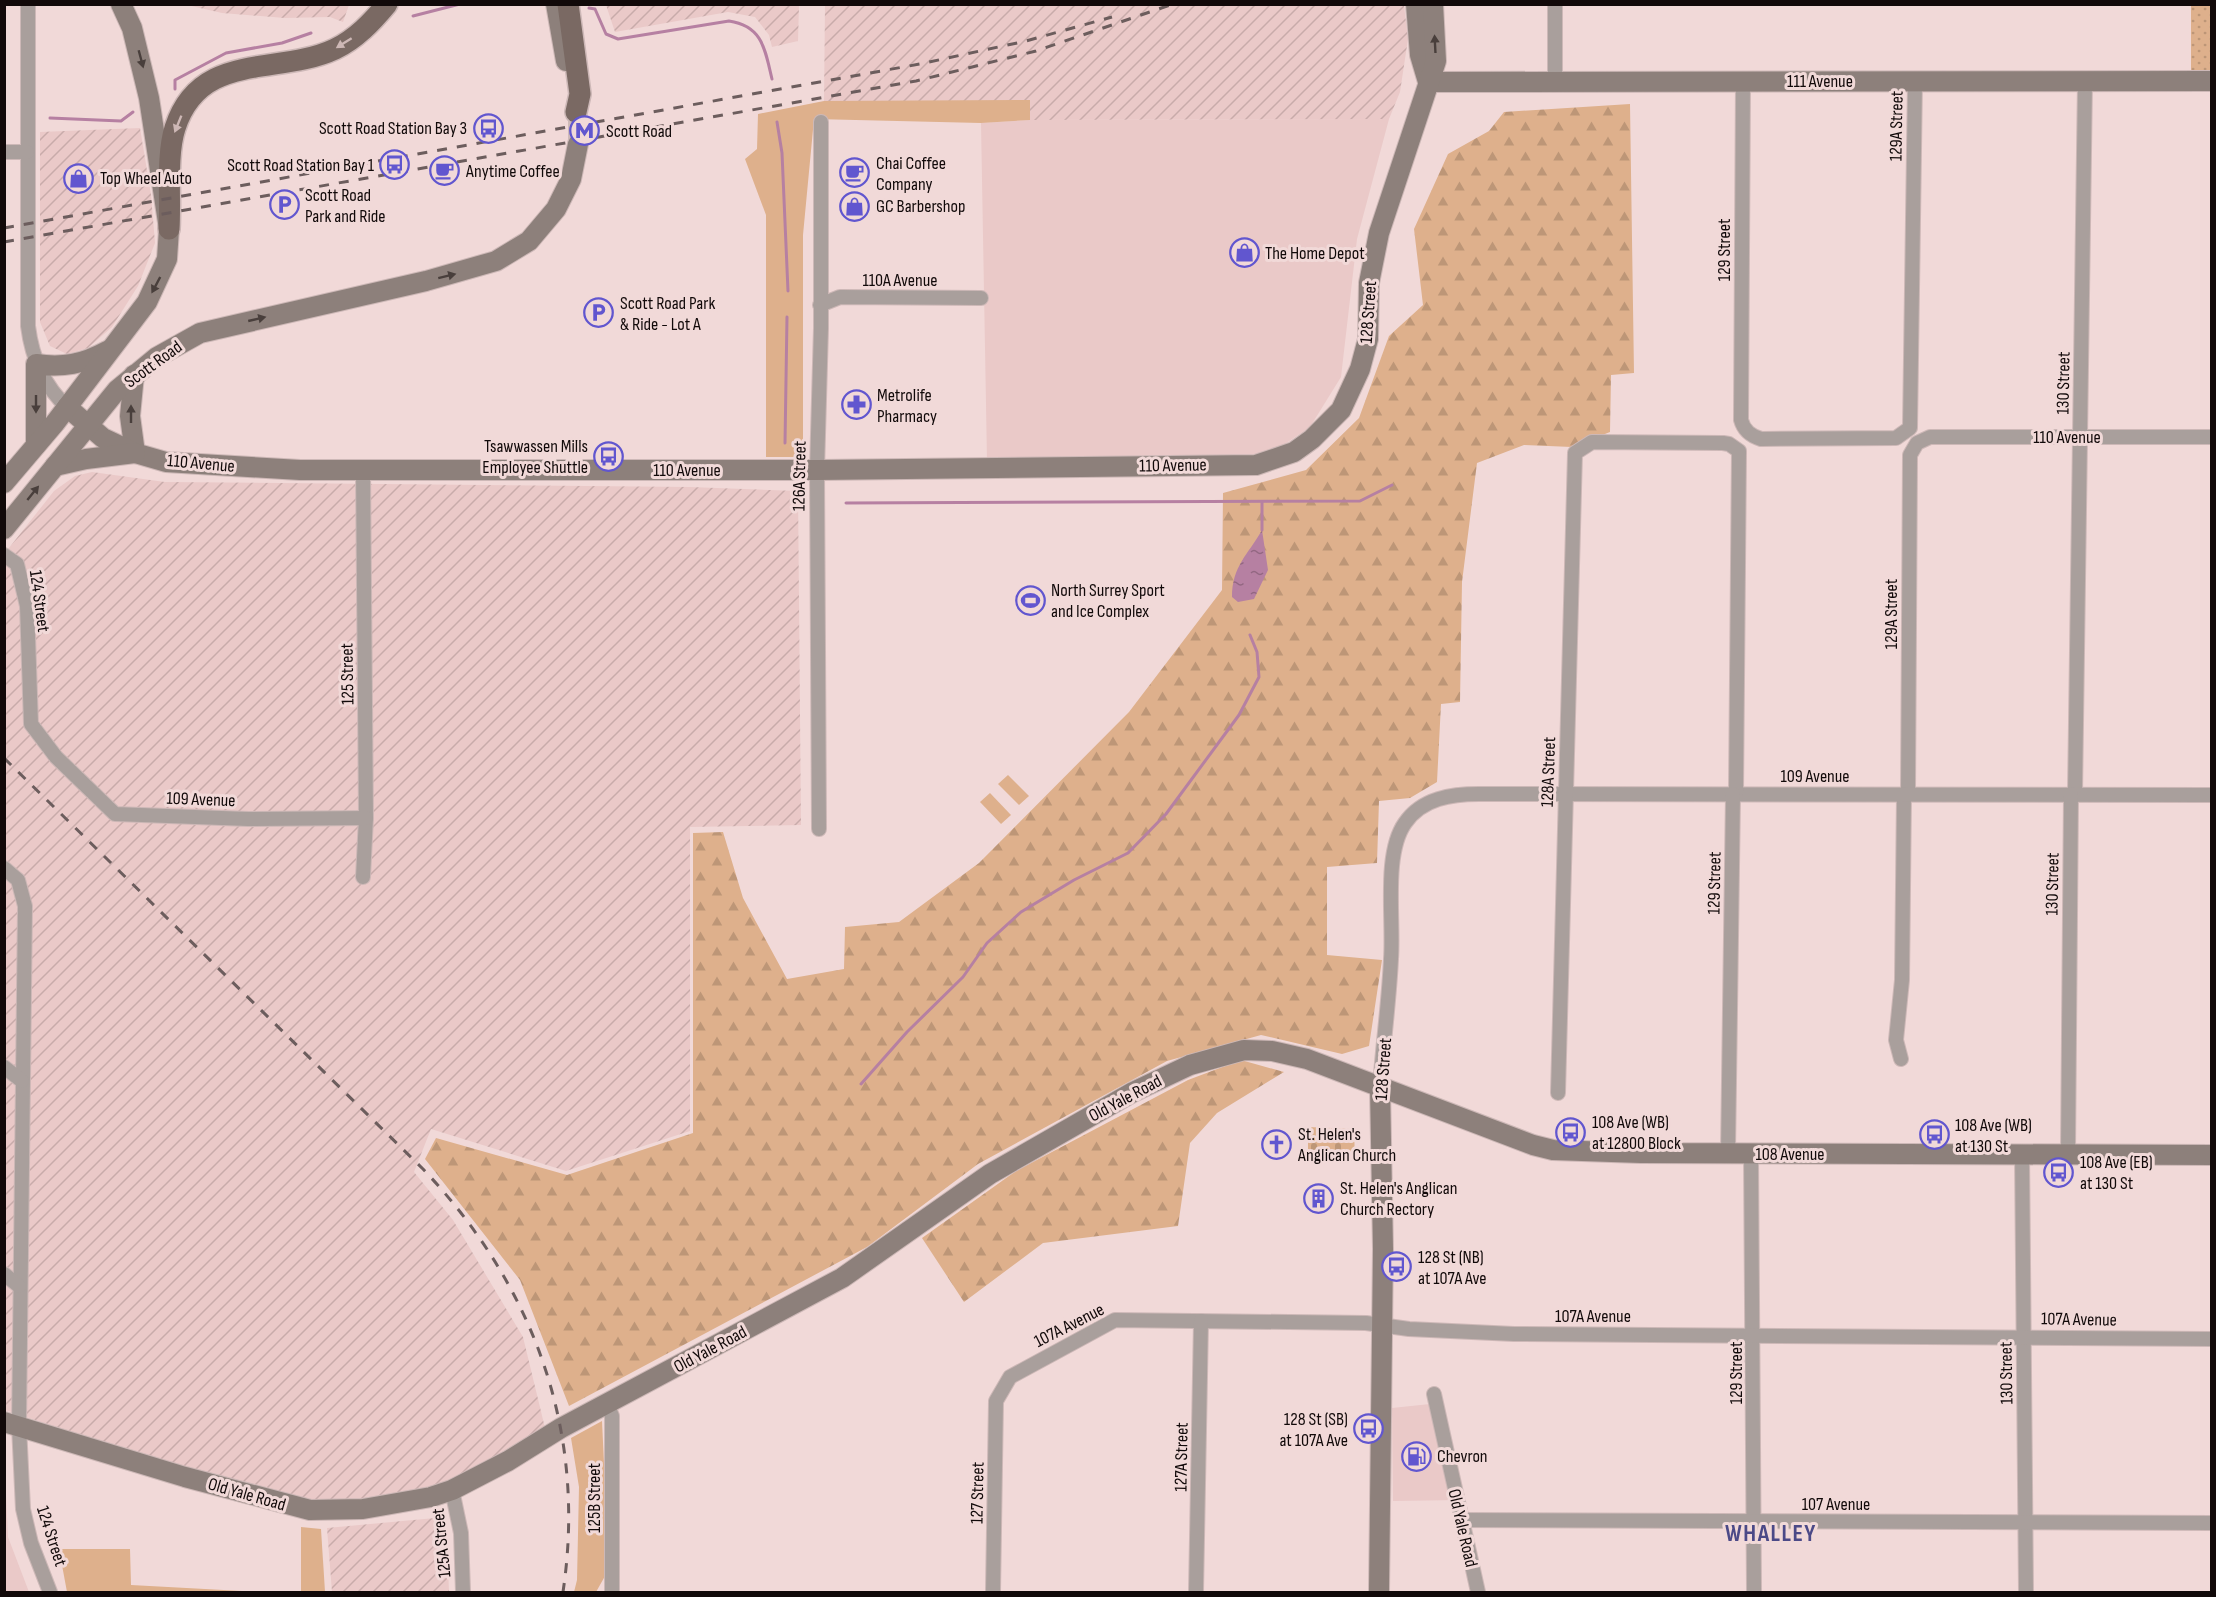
<svg xmlns="http://www.w3.org/2000/svg" width="2216" height="1597" viewBox="0 0 2216 1597" font-family="'Sofia Sans Condensed',sans-serif">
  <defs>
    <pattern id="industrial-furrows" width="10" height="10" patternUnits="userSpaceOnUse" patternTransform="scale(1.5)"><rect width="10" height="10" fill="#eac9c8"/><path d="M-1 1l2-2M0 10L10 0M9 11l2-2" fill="none" stroke="#c8abaa"/></pattern>
    <pattern id="forest-firs" width="22" height="20" patternUnits="userSpaceOnUse" patternTransform="scale(1.5)"><rect width="22" height="20" fill="#deb08c"/><path d="M5 1l3.5 6h-7zM16 11l3.5 6h-7z" fill="#bd9677"/></pattern>
    <pattern id="cemetery-stones" width="16" height="16" patternUnits="userSpaceOnUse" patternTransform="scale(1.5)"><rect width="16" height="16" fill="#deb08c"/><path d="M2 7V4a2 2 0 0 1 4 0v3zM10 15v-3a2 2 0 0 1 4 0v3z" fill="#bd9677"/></pattern>
    <pattern id="park-dots" width="8" height="8" patternUnits="userSpaceOnUse" patternTransform="scale(1.5)"><rect width="8" height="8" fill="#deb08c"/><path d="M2 2h.1M6 6h.1" fill="none" stroke="#bd9677" stroke-width="1.8" stroke-linecap="round"/></pattern>
    <pattern id="water-ripples" width="26" height="14" patternUnits="userSpaceOnUse" patternTransform="scale(1.5)"><rect width="26" height="14" fill="#b680a2"/><path d="M2 4q2-2 4 0t4 0M15 11q2-2 4 0t4 0" fill="none" stroke="#936782"/></pattern>
  </defs>
  <rect width="100%" height="100%" fill="#f1d9d8"/>
  <g fill="#eac9c8">
    <polygon points="1389,119 1357,239 1341,377 1310,427 1279,448 1241,459 987,460 981,123 1030,120"/>
    <polygon points="1430,1404 1459,1500 1393,1501 1392,1408"/>
    <polygon points="5,1473 8,1537 29,1592 5,1592"/>
  </g>
  <g fill="url(#industrial-furrows)">
    <polygon points="187,5 349,5 343,22 330,17 285,18 222,13"/>
    <polygon points="606,5 799,5 798,41 772,47 769,35 755,17 728,12 615,32"/>
    <polygon points="825,5 1404,5 1408,39 1400,92 1389,119 1030,120 1030,101 824,101"/>
    <polygon points="140,128 151,195 155,243 138,286 112,327 88,348 67,354 50,346 40,322 40,132"/>
    <polygon points="92,472 165,482 690,487 798,491 801,825 690,827 690,1131 566,1171 431,1129 414,1172 453,1220 523,1337 545,1428 462,1478 405,1497 320,1507 211,1478 5,1410 5,553 54,491 75,476"/>
    <polygon points="446,1517 449,1592 332,1592 327,1528"/>
  </g>
  <g fill="#deb08c">
    <polygon points="1030,100 1030,120 981,123 814,119 803,235 803,457 766,457 766,215 745,159 757,149 758,114 824,101"/>
    <polygon points="1008,775 1029,796 1019,805 998,784"/>
    <polygon points="990,793 1011,815 1001,824 980,802"/>
    <polygon points="602,1421 609,1569 596,1592 574,1592 577,1580 579,1487 571,1438"/>
    <polygon points="301,1527 321,1529 325,1592 301,1592"/>
    <polygon points="59,1549 130,1549 131,1585 260,1592 67,1592"/>
  </g>
  <g fill="url(#forest-firs)">
    <polygon points="1630,104 1634,373 1611,375 1610,432 1572,447 1524,445 1477,463 1462,582 1460,702 1441,704 1437,782 1410,798 1379,801 1377,863 1327,867 1327,955 1382,960 1369,1046 1342,1054 1261,1035 1167,1061 978,1164 867,1247 569,1406 520,1280 425,1159 436,1138 567,1175 693,1133 693,833 723,832 743,898 787,979 844,969 845,927 899,922 979,863 1129,712 1222,590 1223,493 1306,470 1359,418 1389,336 1423,305 1414,229 1448,154 1489,131 1504,112"/>
    <polygon points="1241,1060 1284,1072 1217,1113 1190,1143 1178,1226 1043,1243 964,1302 922,1238 1016,1171 1188,1080"/>
  </g>
  <polygon fill="url(#cemetery-stones)" points="1308,1127 1354,1129 1355,1161 1308,1160"/>
  <rect fill="url(#park-dots)" x="2191" y="5" width="20" height="65"/>
  <path fill="url(#water-ripples)" d="M1262,530L1268,570L1254,599L1238,602L1232,597C1232,566 1248,555 1262,530Z"/>
  <g fill="none" stroke-linecap="round" stroke-linejoin="round">
    <g stroke="#b680a2" stroke-width="3">
      <path d="M589,8L595,9L606,34L618,39L729,21C763,26 765,50 772,79"/>
      <polyline points="413,16 460,4"/>
      <polyline points="175,89 175,80 226,53 282,43 311,33"/>
      <polyline points="50,118 121,121 133,112"/>
      <polyline points="777,122 782,153 788,291"/>
      <polyline points="785,443 787,317"/>
      <polyline points="846,503 1360,501 1392,485"/>
      <polyline points="1262,530 1262,502"/>
      <polyline points="861,1084 907,1032 963,977 987,943 1021,912 1074,880 1128,853 1166,814 1239,715 1259,677 1257,652 1250,635"/>
    </g>
    <polyline stroke="#cfbab9" stroke-width="20" stroke-dasharray="20 10" stroke-linecap="butt" points="578,121 578,144"/>
    <defs>
      <g id="street">
        <path d="M28,4V326C32,358 43,385 67,407"/>
        <polyline points="1555,4 1555,81"/>
        <path d="M1743,81L1741,420C1744,431 1751,436 1761,439L1896,438L1910,428L1915,81"/>
        <polyline points="4,152 27,152"/>
        <polyline points="820,305 840,297 981,298"/>
        <polyline points="363,470 366,818 363,877"/>
        <polyline points="4,555 17,564 27,606 31,724 56,757 115,814 248,819 366,818"/>
        <polyline points="1908,794 1910,455 1917,443 1930,437 2212,437"/>
        <polyline points="2075,794 2085,81"/>
        <polyline points="819,829 817,470 821,328 821,122"/>
        <polyline points="4,868 18,880 25,906 19,1426 23,1509 31,1543 50,1592"/>
        <polyline points="1901,1059 1896,1040 1902,980 1904,794"/>
        <polyline points="4,1067 22,1081"/>
        <path d="M1380,1087C1383,1044 1389,1002 1391,959C1394,920 1383,854 1405,823C1422,798 1452,794 1479,794L2212,795"/>
        <polyline points="1558,1093 1575,453 1592,442 1723,443 1729,444 1739,451 1736,793"/>
        <polyline points="1728,1153 1733,794"/>
        <polyline points="2022,1153 2026,1592"/>
        <polyline points="1751,1154 1754,1592"/>
        <polyline points="2068,1154 2071,794"/>
        <polyline points="4,1274 19,1286"/>
        <polyline points="1434,1394 1478,1592"/>
        <polyline points="607,1404 612,1416 612,1592"/>
        <polyline points="452,1490 461,1533 463,1592"/>
        <polyline points="1461,1520 2212,1523"/>
        <polyline points="993,1592 996,1401 1010,1377 1115,1320 1366,1323 1409,1329 1514,1334 2212,1339"/>
        <polyline points="1196,1592 1201,1321"/>
      </g>
      <g id="secondary">
        <polyline points="556,4 566,61"/>
        <polyline points="1416,4 1420,55 1428,82"/>
        <polyline points="1428,82 2212,81"/>
        <polyline points="134,375 130,416 135,453"/>
        <polyline points="67,407 103,438 135,453 166,462 300,470 817,470 1256,465 1294,452 1312,439 1341,410 1360,369 1368,339 1369,283 1379,233 1436,61 1433,4"/>
        <path d="M36,445V364C63,368 83,364 107,351"/>
        <polyline points="55,466 86,459 135,453"/>
        <polyline points="4,483 55,423 147,302 167,259 169,229 149,98 132,28 121,4"/>
        <polyline points="4,529 117,390 157,357 200,333 426,281 496,261 529,241 556,209 571,179 578,144"/>
        <polyline points="4,1422 185,1477 310,1510 363,1509 431,1497 452,1490 508,1461 561,1428 842,1278 990,1174 1133,1092 1190,1065 1244,1050 1272,1051 1307,1059 1533,1145 1553,1150 1641,1153 2212,1155"/>
        <polyline points="1379,1592 1383,1249 1380,1087"/>
      </g>
      <g id="primary">
        <polyline points="568,4 580,94 576,112"/>
        <path d="M169,229C171,199 166,156 175,128C200,50 278,76 335,49C356,39 372,22 387,4"/>
      </g>
    </defs>
    <use href="#street" stroke="#cdb8b7" stroke-width="16"/>
    <use href="#secondary" stroke="#cdb8b7" stroke-width="22"/>
    <use href="#primary" stroke="#cdb8b7" stroke-width="24"/>
    <use href="#street" stroke="#a99f9c" stroke-width="14"/>
    <use href="#secondary" stroke="#8d807b" stroke-width="20"/>
    <use href="#primary" stroke="#7a6963" stroke-width="21"/>
    <g stroke="#6c5d5d" stroke-width="3" stroke-dasharray="10 10" stroke-linecap="butt">
      <polyline points="4,228 920,64 1026,41 1112,17"/>
      <polyline points="4,242 916,81 1036,51 1173,4"/>
      <path d="M4,758L423,1169C534,1286 587,1431 563,1592"/>
    </g>
  </g>
  <defs><path id="oneway-solid" d="M-6-.8H1V-3.2L6.5 0L1 3.2V.8H-6Z" transform="scale(1.5)"/></defs>
  <g fill="#cdb7b5">
    <use href="#oneway-solid" transform="translate(344 43) rotate(148)"/>
    <use href="#oneway-solid" transform="translate(178 124) rotate(112)"/>
  </g>
  <g fill="#493f3c">
    <use href="#oneway-solid" transform="translate(1435 44) rotate(-93)"/>
    <use href="#oneway-solid" transform="translate(141 59) rotate(75)"/>
    <use href="#oneway-solid" transform="translate(447 276) rotate(-14)"/>
    <use href="#oneway-solid" transform="translate(156 285) rotate(118)"/>
    <use href="#oneway-solid" transform="translate(257 319) rotate(-13)"/>
    <use href="#oneway-solid" transform="translate(36 404) rotate(90)"/>
    <use href="#oneway-solid" transform="translate(131 414) rotate(-90)"/>
    <use href="#oneway-solid" transform="translate(33 493) rotate(-51)"/>
  </g>
  <defs>
    <symbol id="bus-ring" viewBox="-11 -11 22 22"><circle r="9.5" fill="#f1d9d8" stroke="#6156cf" stroke-width="1.5"/><path d="M-5-6H5V4H4V6H2V4H-2V6H-4V4H-5ZM-3.5-4V0h7V-4ZM-3.5 1.2v1.5H-2V1.2ZM2 1.2v1.5H3.5V1.2Z" fill="#6156cf"/></symbol>
    <symbol id="metro-ring" viewBox="-11 -11 22 22"><circle r="9.5" fill="#f1d9d8" stroke="#6156cf" stroke-width="1.5"/><path d="M-5.5 5V-5H-3L0 0L3-5H5.5V5H3V-.5L0 4L-3-.5V5Z" fill="#6156cf"/></symbol>
    <symbol id="cafe-ring" viewBox="-11 -11 22 22"><circle r="9.5" fill="#f1d9d8" stroke="#6156cf" stroke-width="1.5"/><path d="M-5.5-4.5H6V0H3Q3 3.5 0 3.5H-2.5Q-5.5 3.5-5.5 0ZM3-3.2v2h1.7v-2ZM-6 4.5H4V6H-6Z" fill="#6156cf"/></symbol>
    <symbol id="shop-ring" viewBox="-11 -11 22 22"><circle r="9.5" fill="#f1d9d8" stroke="#6156cf" stroke-width="1.5"/><path d="M-5-2.5h2.3a2.7 3.5 0 0 1 5.4 0H5L5.5 6h-11ZM-1.5-2.5h3a1.5 2.3 0 0 0-3 0Z" fill="#6156cf"/></symbol>
    <symbol id="parking-ring" viewBox="-11 -11 22 22"><circle r="9.5" fill="#f1d9d8" stroke="#6156cf" stroke-width="1.5"/><path d="M-3.5-5.5H1a3.5 3.5 0 0 1 0 7H-1V5.5H-3.5ZM-1-3.4V-.6H.8a1.4 1.4 0 0 0 0-2.8Z" fill="#6156cf"/></symbol>
    <symbol id="pharmacy-ring" viewBox="-11 -11 22 22"><circle r="9.5" fill="#f1d9d8" stroke="#6156cf" stroke-width="1.5"/><path d="M-2-6h4v4h4v4h-4v4h-4v-4h-4v-4h4Z" fill="#6156cf"/></symbol>
    <symbol id="stadium-ring" viewBox="-11 -11 22 22"><circle r="9.5" fill="#f1d9d8" stroke="#6156cf" stroke-width="1.5"/><path d="M0-5a6.5 5 0 1 0 0 10a6.5 5 0 1 0 0-10ZM-3.5-1.8h7v3.6h-7Z" fill="#6156cf"/></symbol>
    <symbol id="church-ring" viewBox="-11 -11 22 22"><circle r="9.5" fill="#f1d9d8" stroke="#6156cf" stroke-width="1.5"/><path d="M-1.2-6h2.4v3.5h3.3v2.4h-3.3V6h-2.4V-.1h-3.3v-2.4h3.3Z" fill="#6156cf"/></symbol>
    <symbol id="building-ring" viewBox="-11 -11 22 22"><circle r="9.5" fill="#f1d9d8" stroke="#6156cf" stroke-width="1.5"/><path d="M-4-6H4V6H1V3H-1V6H-4ZM-2.5-4.3h1.7v1.8h-1.7ZM.8-4.3h1.7v1.8H.8ZM-2.5-1h1.7V.8h-1.7ZM.8-1h1.7V.8H.8Z" fill="#6156cf"/></symbol>
    <symbol id="fuel-ring" viewBox="-11 -11 22 22"><circle r="9.5" fill="#f1d9d8" stroke="#6156cf" stroke-width="1.5"/><path d="M-5.5-6h7V0h2V4h1.3V-2.5L3-4.5l.8-.8L6-3V5H2.5V1h-1V6h-7ZM-4.2-4.7v3.2H.2V-4.7Z" fill="#6156cf"/></symbol>
  </defs>
  <g fill-rule="evenodd">
    <use href="#bus-ring" x="472" y="112" width="33" height="33"/>
    <use href="#metro-ring" x="568" y="114" width="33" height="33"/>
    <use href="#bus-ring" x="378" y="148" width="33" height="33"/>
    <use href="#cafe-ring" x="428" y="154" width="33" height="33"/>
    <use href="#cafe-ring" x="838" y="156" width="33" height="33"/>
    <use href="#shop-ring" x="62" y="162" width="33" height="33"/>
    <use href="#parking-ring" x="268" y="188" width="33" height="33"/>
    <use href="#shop-ring" x="838" y="190" width="33" height="33"/>
    <use href="#shop-ring" x="1228" y="236" width="33" height="33"/>
    <use href="#parking-ring" x="582" y="296" width="33" height="33"/>
    <use href="#pharmacy-ring" x="840" y="388" width="33" height="33"/>
    <use href="#bus-ring" x="592" y="440" width="33" height="33"/>
    <use href="#stadium-ring" x="1014" y="584" width="33" height="33"/>
    <use href="#bus-ring" x="1554" y="1116" width="33" height="33"/>
    <use href="#bus-ring" x="1918" y="1118" width="33" height="33"/>
    <use href="#church-ring" x="1260" y="1128" width="33" height="33"/>
    <use href="#bus-ring" x="2042" y="1156" width="33" height="33"/>
    <use href="#building-ring" x="1302" y="1182" width="33" height="33"/>
    <use href="#bus-ring" x="1380" y="1250" width="33" height="33"/>
    <use href="#bus-ring" x="1352" y="1412" width="33" height="33"/>
    <use href="#fuel-ring" x="1400" y="1440" width="33" height="33"/>
  </g>
  <g text-anchor="middle" stroke-width="6" stroke-linejoin="round" paint-order="stroke">
    <g font-size="18" fill="#110909" stroke="#f1d9d8">
      <text x="1820" y="87">111 Avenue</text>
      <text transform="translate(1896 126) rotate(-89)" y="6">129A Street</text>
      <text transform="translate(1724 250) rotate(-90)" y="6">129 Street</text>
      <text x="900" y="286">110A Avenue</text>
      <text transform="translate(1368 312) rotate(-86)" y="6">128 Street</text>
      <text transform="translate(153 364) rotate(-36)" y="6">Scott Road</text>
      <text transform="translate(2063 383) rotate(-89)" y="6">130 Street</text>
      <text x="2067" y="443">110 Avenue</text>
      <text transform="translate(201 463) rotate(5)" y="6">110 Avenue</text>
      <text transform="translate(1173 465) rotate(-1)" y="6">110 Avenue</text>
      <text x="687" y="476">110 Avenue</text>
      <text transform="translate(799 476) rotate(-89)" y="6">126A Street</text>
      <text transform="translate(40 601) rotate(82)" y="6">124 Street</text>
      <text transform="translate(1891 614) rotate(-90)" y="6">129A Street</text>
      <text transform="translate(347 674) rotate(-91)" y="6">125 Street</text>
      <text transform="translate(1548 772) rotate(-88)" y="6">128A Street</text>
      <text x="1815" y="782">109 Avenue</text>
      <text transform="translate(201 799) rotate(2)" y="6">109 Avenue</text>
      <text transform="translate(1714 883) rotate(-89)" y="6">129 Street</text>
      <text transform="translate(2052 884) rotate(-89)" y="6">130 Street</text>
      <text transform="translate(1383 1069) rotate(-86)" y="6">128 Street</text>
      <text transform="translate(1125 1098) rotate(-28)" y="6">Old Yale Road</text>
      <text x="1790" y="1160">108 Avenue</text>
      <text x="1593" y="1322">107A Avenue</text>
      <text transform="translate(2079 1319) rotate(1)" y="6">107A Avenue</text>
      <text transform="translate(1069 1325) rotate(-27)" y="6">107A Avenue</text>
      <text transform="translate(710 1349) rotate(-28)" y="6">Old Yale Road</text>
      <text transform="translate(1736 1373) rotate(-90)" y="6">129 Street</text>
      <text transform="translate(2006 1373) rotate(-91)" y="6">130 Street</text>
      <text transform="translate(1181 1457) rotate(-89)" y="6">127A Street</text>
      <text transform="translate(977 1493) rotate(-89)" y="6">127 Street</text>
      <text transform="translate(247 1494) rotate(16)" y="6">Old Yale Road</text>
      <text transform="translate(594 1498) rotate(-90)" y="6">125B Street</text>
      <text x="1836" y="1510">107 Avenue</text>
      <text transform="translate(1463 1528) rotate(77)" y="6">Old Yale Road</text>
      <text transform="translate(52 1536) rotate(72)" y="6">124 Street</text>
      <text transform="translate(441 1543) rotate(-96)" y="6">125A Street</text>
    </g>
    <g font-size="18" fill="#110909" stroke="#f1d9d8" text-anchor="start">
      <text x="467" y="134" text-anchor="end">Scott Road Station Bay 3</text>
      <text x="606" y="137">Scott Road</text>
      <text x="876" y="169">Chai Coffee<tspan x="876" dy="21">Company</tspan></text>
      <text x="374" y="171" text-anchor="end">Scott Road Station Bay 1</text>
      <text x="466" y="177">Anytime Coffee</text>
      <text x="100" y="184">Top Wheel Auto</text>
      <text x="305" y="201">Scott Road<tspan x="305" dy="21">Park and Ride</tspan></text>
      <text x="876" y="212">GC Barbershop</text>
      <text x="1265" y="259">The Home Depot</text>
      <text x="620" y="309">Scott Road Park<tspan x="620" dy="21">&amp; Ride - Lot A</tspan></text>
      <text x="877" y="401">Metrolife<tspan x="877" dy="21">Pharmacy</tspan></text>
      <text x="588" y="452" text-anchor="end">Tsawwassen Mills<tspan x="588" dy="21">Employee Shuttle</tspan></text>
      <text x="1051" y="596">North Surrey Sport<tspan x="1051" dy="21">and Ice Complex</tspan></text>
      <text x="1592" y="1128">108 Ave (WB)<tspan x="1592" dy="21">at 12800 Block</tspan></text>
      <text x="1955" y="1131">108 Ave (WB)<tspan x="1955" dy="21">at 130 St</tspan></text>
      <text x="1298" y="1140">St. Helen's<tspan x="1298" dy="21">Anglican Church</tspan></text>
      <text x="2080" y="1168">108 Ave (EB)<tspan x="2080" dy="21">at 130 St</tspan></text>
      <text x="1340" y="1194">St. Helen's Anglican<tspan x="1340" dy="21">Church Rectory</tspan></text>
      <text x="1418" y="1263">128 St (NB)<tspan x="1418" dy="21">at 107A Ave</tspan></text>
      <text x="1348" y="1425" text-anchor="end">128 St (SB)<tspan x="1348" dy="21">at 107A Ave</tspan></text>
      <text x="1437" y="1462">Chevron</text>
    </g>
    <g font-size="24" font-weight="bold" letter-spacing="1.5" fill="#4b4987" stroke="#f1d9d8">
      <text x="1771" y="1541">WHALLEY</text>
    </g>
  </g>
  <rect width="2216" height="1597" fill="none" stroke="#110909" stroke-width="12"/>
</svg>
